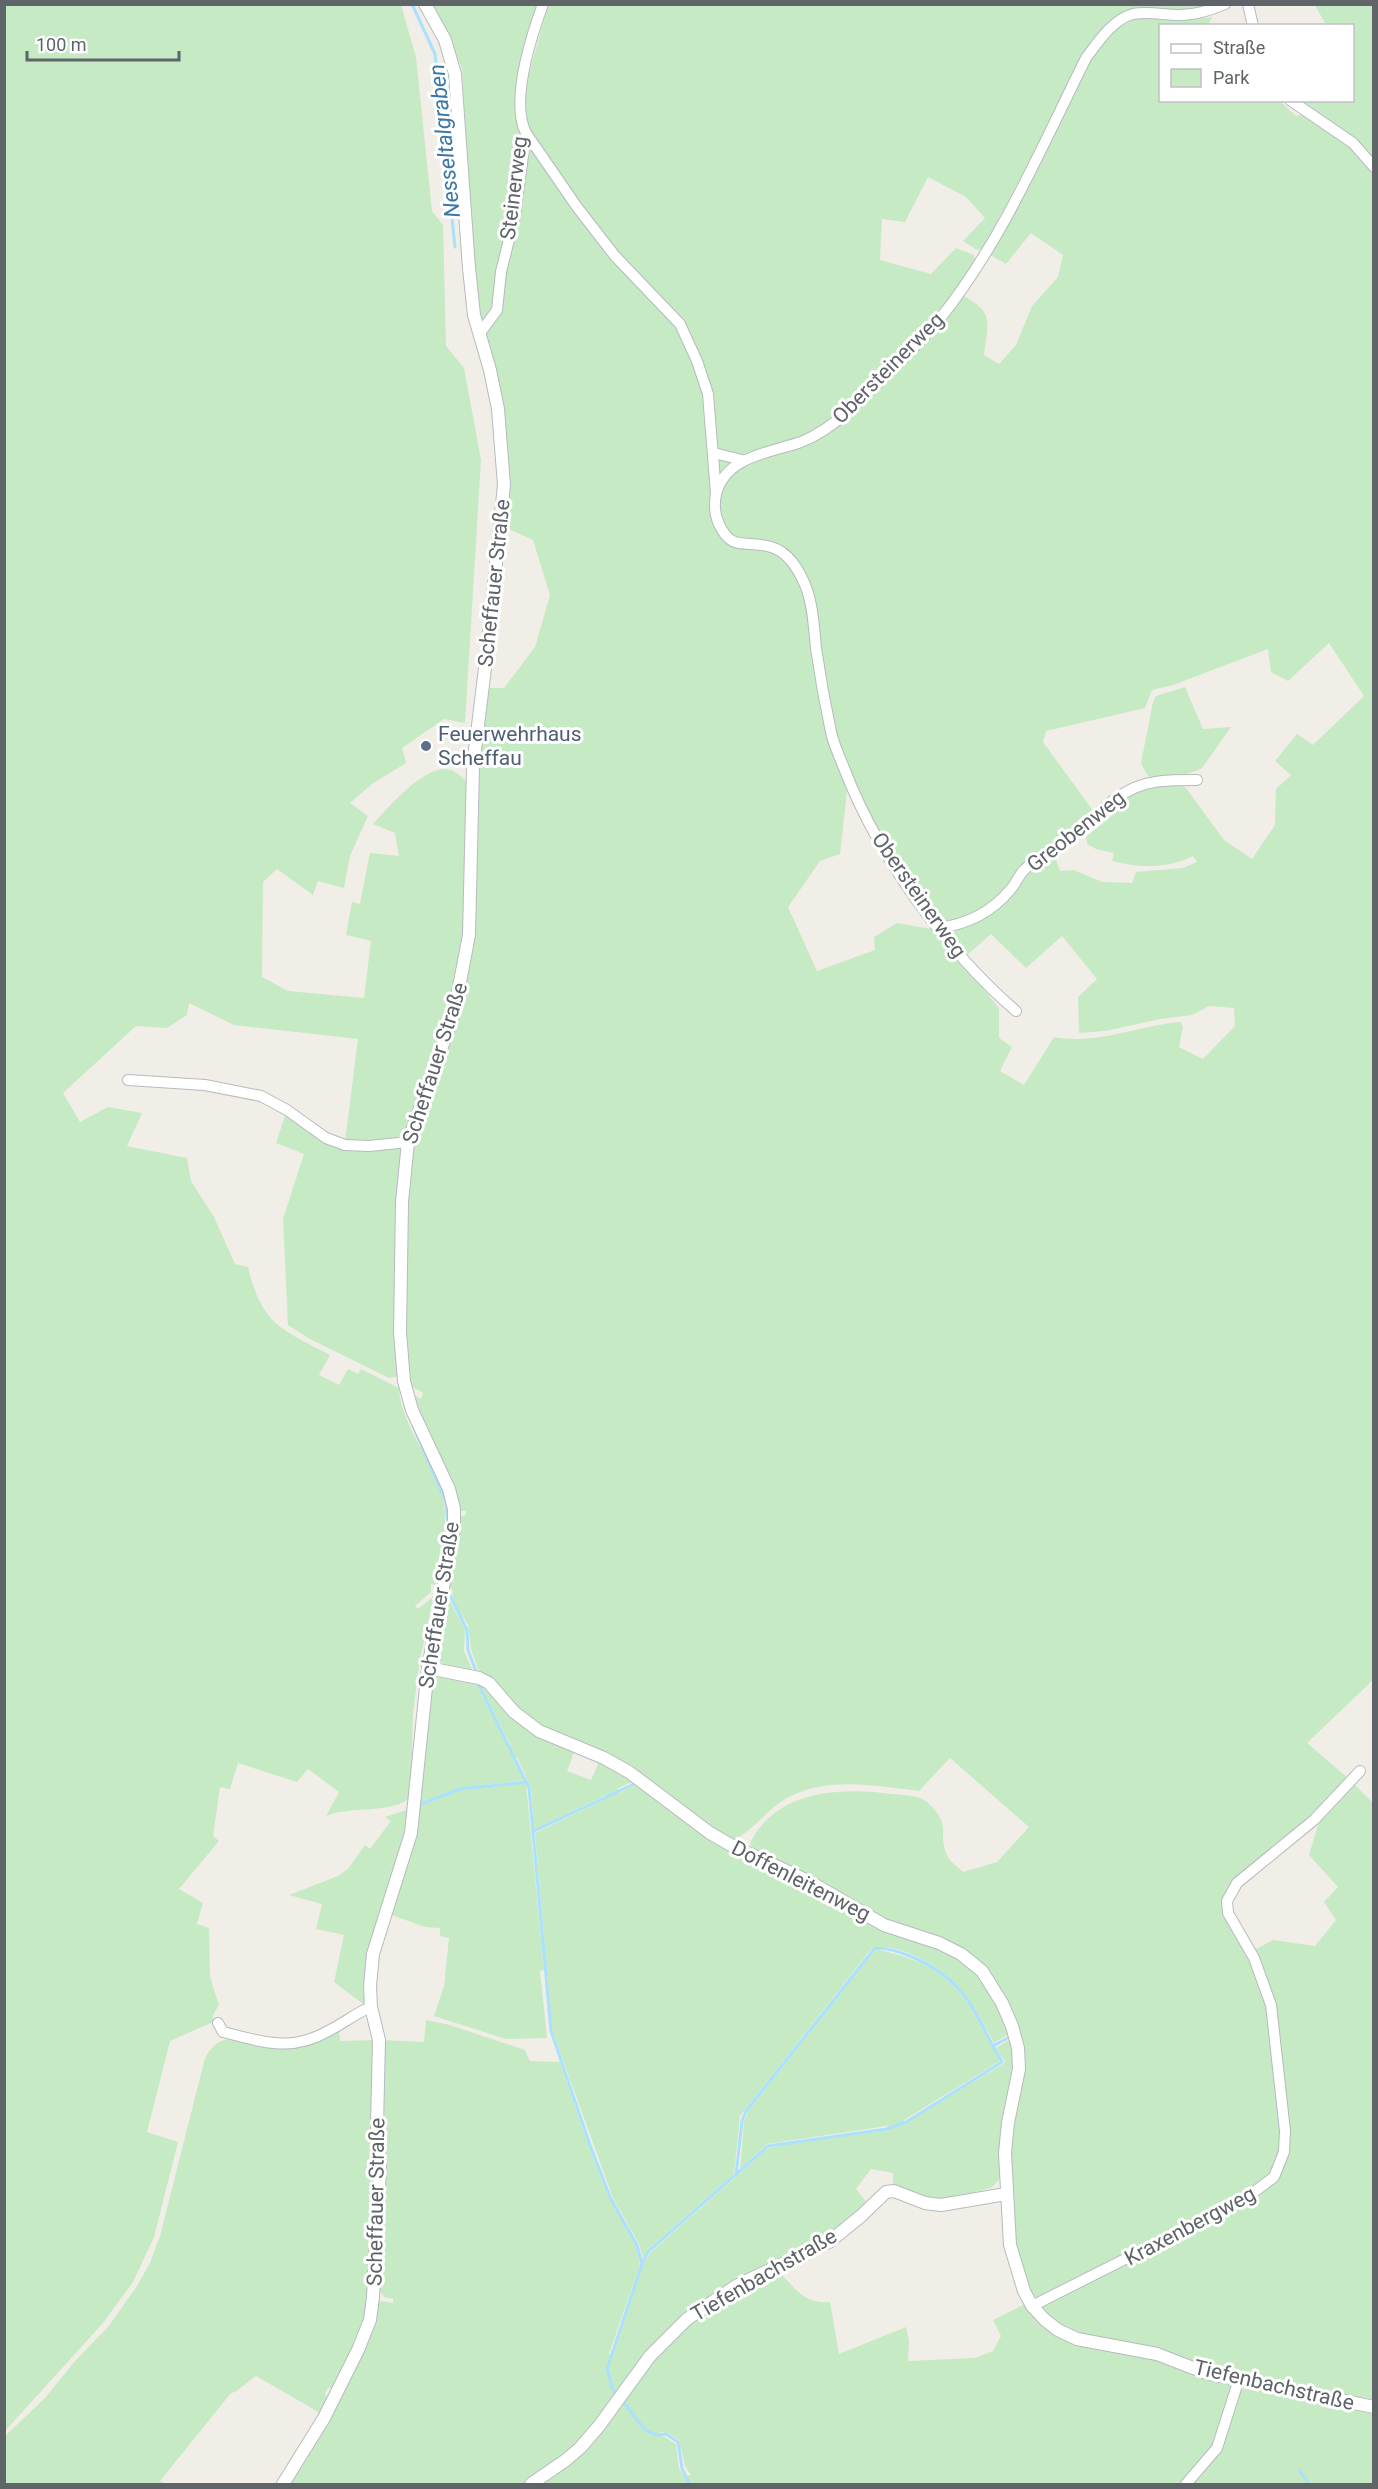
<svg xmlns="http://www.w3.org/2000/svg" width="1378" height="2489" viewBox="0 0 1378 2489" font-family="Roboto,sans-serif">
  <rect width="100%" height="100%" fill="#f1eee7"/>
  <g fill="#c6eac3" fill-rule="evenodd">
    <path d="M5,5H401L416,57L432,211L443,225L446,346L464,368L481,460L465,723L444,719L402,748L406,763L372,784L350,803L368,816L350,856L344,888L318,881L313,895L277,869L263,882L262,977L288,991L364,998L371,941L346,935L352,902L360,904L370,853L399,856L395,833L373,824C387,808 423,767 446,769C455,769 463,778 469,785L464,938L458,980L434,1058L405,1132C389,1146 365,1143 345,1142L358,1039L234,1025L189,1003L187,1015L167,1028L136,1026L63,1093L80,1122L108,1107L142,1113L127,1146L187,1158L191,1181L214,1217L235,1264L248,1267C262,1325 281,1329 330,1355L319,1375L339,1385L348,1369L358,1374L361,1369L399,1388C401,1428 437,1464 444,1503C448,1531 440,1558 435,1585L431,1584V1592L415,1606L418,1609L434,1596L420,1660L413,1713L411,1796C396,1815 349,1805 326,1816L339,1792L308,1769L297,1782L238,1763L230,1789L220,1787L213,1836L219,1841L179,1889L203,1903L197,1924L209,1928L210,1977L219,2005L213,2015V2022L170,2041L147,2132L178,2142L154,2237L133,2282L103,2323L5,2431Z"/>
    <path d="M430,5H540L526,44L520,76L528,77L548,5H1215C1205,11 1190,12 1178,11C1130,8 1115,11 1086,52L983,249L977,250L963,241L985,218L966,197L928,177L905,222L882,219L880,260L931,274L956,248L974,255L975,261C948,308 912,345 873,383C855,400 839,419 817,430C795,443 767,447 743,454L745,463C771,456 800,450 823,436C840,426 855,410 869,397C903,365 935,333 962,295C995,313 988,321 984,355L999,364L1016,345L1032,306L1058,277L1063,255L1031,233L1006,264L987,253L1045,149L1085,67L1099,45L1112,31L1138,18L1190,20L1212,17L1208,25L1160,26V100L1280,101L1296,116L1314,113L1296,101L1352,100V26L1326,25L1315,5H1373V1680L1307,1743L1349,1779C1337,1791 1326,1805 1314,1816C1281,1846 1236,1865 1223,1910L1247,1954L1273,1940L1315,1946L1336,1920L1324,1902L1338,1887L1309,1855L1320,1819L1353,1783L1373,1803V2403L1211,2369L1159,2351L1072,2333L1057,2326L1045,2317L1040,2309L1044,2304L1248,2201C1264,2191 1281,2181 1279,2160L1264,2183L1245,2197L1043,2298L1032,2297C1020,2282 1018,2260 1014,2241C1008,2206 1006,2169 1009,2133C1010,2115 1018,2098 1021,2080C1028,2042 1008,1995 982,1968C967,1952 941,1937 920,1931C904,1925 888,1924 873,1916C858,1908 845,1898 830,1890C807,1876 782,1865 757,1854L750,1843C776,1790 841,1787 892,1794C902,1795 919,1795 927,1802C953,1826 937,1831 947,1855C949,1861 958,1867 963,1872L997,1862L1029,1827L950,1758L919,1791C874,1786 823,1775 782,1801C764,1813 751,1833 731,1841C695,1821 665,1790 630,1768C600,1750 562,1745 533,1724C513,1710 503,1685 480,1675L471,1649L468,1625L454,1603L452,1589L448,1586L458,1542L459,1517L466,1515V1511H460L456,1490L428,1436L413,1395L421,1399L423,1393L411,1386L406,1351L408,1184L412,1143L421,1113L453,1032L472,954L476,902V821L481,688H504L535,647L550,595L533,540L502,526L506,455L476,316L462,69L450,38ZM792,553C820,593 817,646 826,692C840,758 864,820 903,875C912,888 929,918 945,922C952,924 960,920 967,918C982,913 994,905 1004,894C1015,882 1022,869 1033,859C1045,847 1061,840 1075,831C1082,826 1088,819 1094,812L1043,742L1046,731L1145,708L1152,690L1173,685L1268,649L1271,672L1288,681L1329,643L1364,696L1313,745L1297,734L1275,761L1291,775L1276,789L1275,825L1252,859L1224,840L1186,788C1167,776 1141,788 1123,799L1122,807L1086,837L1087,844L1096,849L1114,853L1112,861C1139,868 1168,869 1193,856L1197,862L1183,868L1136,872L1132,883L1102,882L1074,870L1060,871L1054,853C1026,866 1018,895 994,912C981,921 956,926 949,938L965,957L991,934L1026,968L1062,936L1097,979L1078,997L1079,1033L1105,1031L1160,1019L1192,1015L1209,1006L1234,1008L1235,1026L1203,1059L1179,1047L1183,1026L1180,1022C1137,1026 1097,1045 1054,1037L1024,1085L1000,1071L1012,1047L999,1038V1008L939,934L931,929L897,923L874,937L875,950L817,971L788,907L820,861L840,854L847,791L831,742L818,686L803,591L796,575L787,563Z"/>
    <path d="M1185,687L1203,729L1231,727L1202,768C1194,773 1162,781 1153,778C1146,776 1144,769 1141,763L1153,702L1156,696Z"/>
    <polygon points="286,1113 325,1141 399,1148 401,1153 399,1373 396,1377 389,1378 310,1339 288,1325 283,1219 304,1154 276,1143"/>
    <polygon points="446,1593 465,1630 464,1651 474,1673 449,1669 435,1657"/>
    <path d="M437,1675L461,1681L476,1680L508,1747L511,1746L480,1685L575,1750L567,1771L591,1780L600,1760L636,1780L617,1789L619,1793L639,1783L718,1842L934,1944L978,1972L993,1991L1010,2033L994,2043C971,2000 959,1977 913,1955C900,1949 885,1945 872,1948L740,2116L734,2174L648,2250L643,2258L639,2244L613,2198L552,2030L535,1833L607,1798L606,1795L534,1830L531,1788L517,1757L514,1759L526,1780L460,1788L418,1804L433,1677Z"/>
    <polygon points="526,1783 544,1970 540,1971 547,2038 506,2039 434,2016 444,1986 449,1938 440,1936 440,1928 425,1927 389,1914 418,1807 461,1790"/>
    <polygon points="407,1810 410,1815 365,2004 363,2004 334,1982 344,1935 316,1929 322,1904 289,1895 338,1876 348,1869 365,1845 370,1849 391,1821 385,1817"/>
    <path d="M879,1950C955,1966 966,1998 1000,2061L904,2120V2123L1003,2064L1005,2062L996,2048L1012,2038L1015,2067L1002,2172L998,2181L991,2188L940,2201L925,2200L893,2187V2173L871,2169L856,2189L868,2204L823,2241L684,2316L577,2447L525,2484H288L377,2305L381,2301L393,2303V2299L384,2297L378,2288L383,2040L424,2042L426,2020L450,2025L525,2050L530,2061L560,2062C576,2108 590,2154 610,2198C620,2220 638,2240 640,2265L609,2354L611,2357L642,2267L650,2253L768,2148L787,2144L889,2130L887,2126L767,2144L740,2169L744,2122L748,2111L874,1951Z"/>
    <path d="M339,2029L340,2041L376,2040L377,2181L369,2306L363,2331L334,2388H328L325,2394L328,2399L320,2413L256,2376L235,2392L231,2393L160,2481L165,2484H5V2436L45,2398L75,2361L108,2327L137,2286L150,2263L160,2236L205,2058C226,2019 254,2053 291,2047C307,2044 324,2035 339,2029Z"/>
    <path d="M773,2273H780C797,2290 804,2304 830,2302L839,2354L906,2327L909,2341L908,2361L975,2358L993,2351L1001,2336L993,2320L1025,2304L1049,2330L1148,2355L1224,2381L1231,2385L1233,2391L1230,2399L1249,2385L1373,2412V2484H535L564,2465L651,2359L711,2304ZM661,2432L668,2433L679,2440L685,2466L691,2475L684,2476L679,2468L676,2444L665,2437L656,2435Z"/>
  </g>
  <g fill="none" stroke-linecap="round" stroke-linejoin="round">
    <g stroke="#aae1ff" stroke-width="3">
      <polyline points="412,4 435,54 455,247"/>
      <polyline points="413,1426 446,1502 448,1525 443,1553"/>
      <polyline points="447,1589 467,1630 468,1650 477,1674"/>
      <polyline points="478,1683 529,1788 551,2031 590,2145 611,2199 637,2245 642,2264"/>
      <polyline points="419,1805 460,1789 527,1782"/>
      <polyline points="534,1831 636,1783"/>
      <path d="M736,2175L742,2121L746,2111L874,1949C884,1946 900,1952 910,1956C959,1977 970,2001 993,2046"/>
      <polyline points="617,2394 613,2390 607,2369 642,2264 648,2252 768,2146 887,2129 906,2122 1002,2062 993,2046 1011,2036"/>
      <polyline points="621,2399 645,2430 657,2435 666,2434 678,2442 682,2468 689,2484"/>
      <polyline points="1299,2470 1309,2484"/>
    </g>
    <defs>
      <g id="minor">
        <polyline points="1248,4 1253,26"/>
        <polyline points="1290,100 1353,143 1374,167"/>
        <polyline points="526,133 577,207 615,256 680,324 697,361 708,394 716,494"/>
        <path d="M480,333L497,310L501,272L515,215L526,133C510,101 531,37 543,4"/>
        <polyline points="714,453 742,460"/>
        <path d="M939,928C968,924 991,913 1010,890C1015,885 1018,877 1023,871C1038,855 1059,847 1076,834C1086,827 1094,817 1103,809C1135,780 1156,780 1197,780"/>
        <path d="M1016,1011C947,952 879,857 846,773C841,760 834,746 831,732C825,704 820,676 816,648C814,628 813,606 806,587C799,570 789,552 771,547C746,539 732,553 719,524C715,516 714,504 716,494C726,456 769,453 801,442C818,435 833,425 847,412C880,382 913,351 942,316C1002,241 1043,144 1086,58C1098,42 1112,20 1133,14C1148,11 1164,15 1180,15C1196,15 1210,10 1225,4"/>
        <polyline points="128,1080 205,1085 261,1096 287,1110 326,1138 345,1145 369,1146 408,1142"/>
        <path d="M218,2023L223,2032C263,2042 291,2053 330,2030C344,2023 356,2013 371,2007"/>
        <polyline points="1032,2306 1246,2198 1274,2177 1284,2152 1285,2131 1271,2005 1254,1958 1228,1913 1227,1901 1237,1883 1314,1820 1360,1771"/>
        <polyline points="1186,2484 1217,2448 1239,2379"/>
      </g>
      <g id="tertiary">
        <polyline points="428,1668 479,1678 489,1683 514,1712 539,1731 604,1758 629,1772 710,1833 729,1844 812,1883 884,1925 939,1943 961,1954 982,1971 1002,2003 1012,2026 1018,2048 1019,2069 1008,2123 1005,2153 1010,2245 1024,2291 1032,2306 1045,2320 1058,2330 1077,2339 1157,2354 1206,2373 1374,2407"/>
        <polyline points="283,2484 324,2418 358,2350 370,2320 373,2297 380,2169 377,2125 379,2040 371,2007 370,1986 373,1954 411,1833 428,1668 454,1529 454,1509 449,1489 412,1410 404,1381 400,1332 402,1202 408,1142 454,1013 469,935 473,766 487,652 504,485 498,409 490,370 474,315 469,268 455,74 445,40 425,4"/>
        <polyline points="531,2484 566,2460 580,2448 599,2426 650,2356 687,2319 736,2286 829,2242 861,2216 886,2192 894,2191 925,2203 941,2205 1006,2194"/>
      </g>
    </defs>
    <use href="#minor" stroke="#b7babe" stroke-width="12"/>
    <use href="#tertiary" stroke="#b7babe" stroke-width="14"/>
    <use href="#minor" stroke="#fff" stroke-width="10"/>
    <use href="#tertiary" stroke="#fff" stroke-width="12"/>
  </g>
  <circle fill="#5c6f8a" stroke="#fff" stroke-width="2" cx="426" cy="746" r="6"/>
  <g text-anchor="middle" stroke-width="6" stroke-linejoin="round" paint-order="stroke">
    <g font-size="21" fill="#5e6468" stroke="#fff">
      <text transform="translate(514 188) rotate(-83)" y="7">Steinerweg</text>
      <text transform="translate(888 368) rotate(-45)" y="7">Obersteinerweg</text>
      <text transform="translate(494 583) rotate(-84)" y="7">Scheffauer Straße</text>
      <text transform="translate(1076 831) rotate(-38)" y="7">Greobenweg</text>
      <text transform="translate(919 895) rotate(55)" y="7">Obersteinerweg</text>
      <text transform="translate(435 1063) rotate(-72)" y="7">Scheffauer Straße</text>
      <text transform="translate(439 1605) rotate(-81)" y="7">Scheffauer Straße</text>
      <text transform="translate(801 1881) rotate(27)" y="7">Doffenleitenweg</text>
      <text transform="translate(376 2202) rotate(-89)" y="7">Scheffauer Straße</text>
      <text transform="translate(1190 2226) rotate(-28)" y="7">Kraxenbergweg</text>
      <text transform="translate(764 2275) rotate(-30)" y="7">Tiefenbachstraße</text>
      <text transform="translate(1274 2385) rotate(13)" y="7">Tiefenbachstraße</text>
    </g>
    <g font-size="21" fill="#4e5e75" stroke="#fff" text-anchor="start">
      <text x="438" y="741">Feuerwehrhaus<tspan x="438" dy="24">Scheffau</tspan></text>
    </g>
    <g font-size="22" font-style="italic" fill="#3977a7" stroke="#fff">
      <text transform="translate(444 141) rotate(-96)" y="8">Nesseltalgraben</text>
    </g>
  </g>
  <rect width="1378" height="2489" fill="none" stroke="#5e6468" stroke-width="12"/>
  <rect x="1159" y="24" width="195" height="78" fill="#ffffff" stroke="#bfc1c3" stroke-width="1.5"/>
  <rect x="1171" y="44" width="30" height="9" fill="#ffffff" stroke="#bfc1c3" stroke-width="1.5"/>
  <text x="1213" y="54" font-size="18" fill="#5e6468">Straße</text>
  <rect x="1171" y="69" width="30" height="18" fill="#c6eac3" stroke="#bfc1c3" stroke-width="1.5"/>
  <text x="1213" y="84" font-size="18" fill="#5e6468">Park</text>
  <path d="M27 51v9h152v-9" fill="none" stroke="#5e6468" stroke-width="3"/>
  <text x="36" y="51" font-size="18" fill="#5e6468" stroke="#ffffff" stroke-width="4.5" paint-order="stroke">100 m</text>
</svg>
